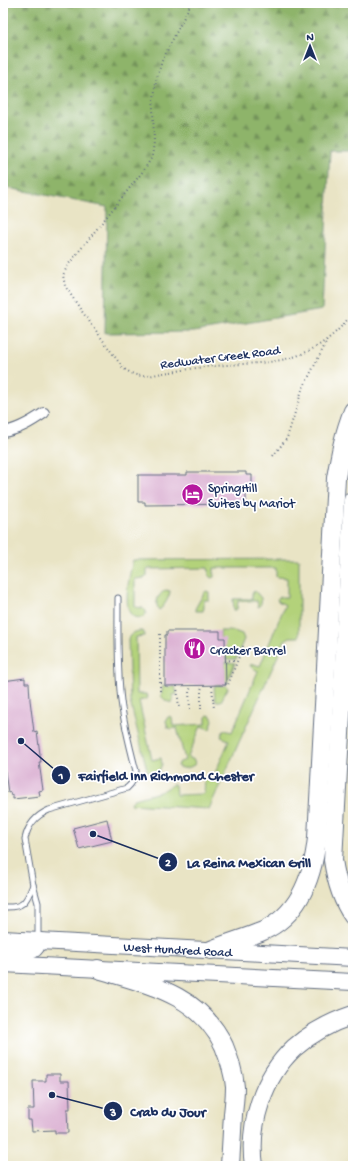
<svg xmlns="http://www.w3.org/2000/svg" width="356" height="1169" viewBox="0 0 356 1169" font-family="'Gochi Hand',sans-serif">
  <defs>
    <pattern id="forest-firs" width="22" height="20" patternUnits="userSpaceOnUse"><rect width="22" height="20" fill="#8eb46a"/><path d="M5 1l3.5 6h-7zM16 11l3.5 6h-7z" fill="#73935a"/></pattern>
  </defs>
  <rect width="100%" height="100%" fill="#fff"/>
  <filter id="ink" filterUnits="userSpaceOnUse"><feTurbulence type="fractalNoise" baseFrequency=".025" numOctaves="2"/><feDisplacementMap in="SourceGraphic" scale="8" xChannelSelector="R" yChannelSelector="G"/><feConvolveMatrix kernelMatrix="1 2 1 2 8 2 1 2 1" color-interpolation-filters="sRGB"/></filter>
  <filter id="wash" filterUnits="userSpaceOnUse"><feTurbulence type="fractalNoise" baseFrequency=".012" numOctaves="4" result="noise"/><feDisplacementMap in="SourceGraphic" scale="16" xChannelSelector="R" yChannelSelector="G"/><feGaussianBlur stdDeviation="0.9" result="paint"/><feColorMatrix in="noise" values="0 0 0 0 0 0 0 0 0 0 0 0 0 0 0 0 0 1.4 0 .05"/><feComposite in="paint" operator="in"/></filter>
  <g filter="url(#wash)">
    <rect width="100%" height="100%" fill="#e9e4c5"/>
    <g fill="#b3d27a" stroke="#67806c">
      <path d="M299,559V637H290L285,640L209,809L130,804L134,799L160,792L166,789L173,784L175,785L176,795L204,794L205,778L206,777L212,780L229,741L221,736L223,731L224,730L232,732L258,671L251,667L250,665L253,664L260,666L285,605L278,601L277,599L279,597H287V578L276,577V568H214V577L211,578L209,576L208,568L147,569V576L145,578L135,579V607L143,608L146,611V614L143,617C117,625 130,572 133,560Z"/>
      <path d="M166,590L170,591C170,596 164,607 159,610C154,603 158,594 166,590Z"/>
      <polygon points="206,591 209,592 209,600 204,600 204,608 203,611 196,611 195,609 196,607 204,593"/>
      <path d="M255,591L261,598C262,602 261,605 258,607L257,601H238L237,609L236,610H234L233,599H252V593Z"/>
      <path d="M141,631L144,632V636L136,637L137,694H146L148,696L147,699L139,701L152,760L161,758L162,764L159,771L153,774L149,773L147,770L130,701L128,639C130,634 135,631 141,631Z"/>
      <polygon points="220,631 234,631 242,634 244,639 236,659 225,659 220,638"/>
      <polygon points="225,662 235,663 227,683 225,682"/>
      <polygon points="225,685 228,688 221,701 216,701 215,700 214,686"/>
      <polygon points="163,686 175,686 177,694 173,695 173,701 172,703 166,701 161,696"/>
      <path d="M208,715L211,716L213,720L210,729H209L201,726L188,757L194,760L195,764C190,768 183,770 177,766L178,763L185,760L177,728L171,729L168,728L166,721L167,718L170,716L172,717L173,726L206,724V717Z"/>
    </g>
    <polygon fill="url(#forest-firs)" stroke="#547264" points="3,3 353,3 353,151 330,151 322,310 194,332 105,333 107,207 3,187"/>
    <g id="blocks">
      <g fill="#daafd1">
        <polygon points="187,472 246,472 246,475 252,475 252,487 246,487 246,504 145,505 145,502 138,502 138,475 187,475"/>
        <polygon points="167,631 220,631 220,638 225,638 226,685 165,686 165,635 167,635"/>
        <polygon points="25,678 25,683 29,683 30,700 34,732 37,731 41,762 39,762 43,790 39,791 40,796 13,799 13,795 11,796 10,792 8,793 3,757 3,681"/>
        <polygon points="107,819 112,841 79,849 73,828"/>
        <polygon points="46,1074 60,1074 60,1081 69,1081 70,1109 67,1109 68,1133 55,1133 55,1130 32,1131 31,1120 28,1120 28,1109 34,1109 33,1081 46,1081"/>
      </g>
    </g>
  </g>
  <g filter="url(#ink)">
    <use href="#blocks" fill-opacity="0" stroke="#636e82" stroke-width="1"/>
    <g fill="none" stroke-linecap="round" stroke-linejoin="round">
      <defs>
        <g id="service">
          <path d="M3,907C23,908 26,903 33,885"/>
          <path d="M38,940V903L33,885L25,839C28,825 35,816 49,810L127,788C133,783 135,778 136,771C130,748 124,725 121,701C117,667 118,632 118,598"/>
        </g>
        <path id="minor" d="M3,432C18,430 31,422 44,413"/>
        <g id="primary">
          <path id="s1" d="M3,939L353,958"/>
          <path d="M3,952C11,952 31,955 36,947C37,945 37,943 38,941"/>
          <polyline points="3,964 353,982"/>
        </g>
        <g id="motorway">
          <path d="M353,500L333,860C336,880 341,899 353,916"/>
          <path d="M211,950C228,943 246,938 263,931C300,914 313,876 317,838L336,478C340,455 344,433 353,411"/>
          <path d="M98,969C147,984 200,994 224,1046C229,1059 234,1072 235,1087C235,1096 234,1105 233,1114C232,1131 231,1149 230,1166"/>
          <path d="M254,1166C248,1124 263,1077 294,1048C311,1033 332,1022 353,1015"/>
        </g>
      </defs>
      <use href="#service" stroke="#636e82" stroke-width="7"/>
      <use href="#minor" stroke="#636e82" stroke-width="12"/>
      <use href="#primary" stroke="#636e82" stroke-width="18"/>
      <use href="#motorway" stroke="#636e82" stroke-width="20"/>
      <g stroke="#636e82" stroke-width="2" stroke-dasharray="1 3" stroke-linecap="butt">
        <path d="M191,3L162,61L156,81L153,108L154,142L152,157L144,170L68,265L63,275L65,286L81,310L123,368C130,373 136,376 145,376C151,376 157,374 163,373C180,371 198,367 215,366C243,363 272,365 299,355C321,347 340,331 353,312"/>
        <polyline points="273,456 287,438 302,390 328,339"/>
        <polyline points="160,634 160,691"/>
        <polyline points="225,660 237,661"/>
        <polyline points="161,683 165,683"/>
        <polyline points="225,684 228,685 243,646"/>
        <polyline points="177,686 179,709"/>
        <polyline points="212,686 214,709"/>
        <polyline points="190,709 189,691 192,686"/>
        <polyline points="201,709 201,691 202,686"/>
      </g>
      <use href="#service" stroke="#fff" stroke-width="5"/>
      <use href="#minor" stroke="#fff" stroke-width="10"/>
      <use href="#primary" stroke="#fff" stroke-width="16"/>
      <use href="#motorway" stroke="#fff" stroke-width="18"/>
    </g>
  </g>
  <defs>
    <symbol id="hotel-disc" viewBox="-11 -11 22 22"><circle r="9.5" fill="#b5179e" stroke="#fff"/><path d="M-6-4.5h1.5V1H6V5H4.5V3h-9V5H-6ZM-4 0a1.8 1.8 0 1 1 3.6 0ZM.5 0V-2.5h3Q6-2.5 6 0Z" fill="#fff"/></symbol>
    <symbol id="restaurant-disc" viewBox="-11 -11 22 22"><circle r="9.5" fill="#b5179e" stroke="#fff"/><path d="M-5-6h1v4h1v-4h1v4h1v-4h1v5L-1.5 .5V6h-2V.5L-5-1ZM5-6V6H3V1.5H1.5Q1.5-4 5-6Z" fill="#fff"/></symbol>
  </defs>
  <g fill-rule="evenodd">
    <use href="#hotel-disc" x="180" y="482" width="25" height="25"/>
    <use href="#restaurant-disc" x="182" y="636" width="25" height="25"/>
  </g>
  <g text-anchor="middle" stroke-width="3.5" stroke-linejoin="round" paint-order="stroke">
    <g font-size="13" fill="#1b2f5e" stroke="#fff">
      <text transform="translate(220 356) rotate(-7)" y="5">Redwater Creek Road</text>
      <text dy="5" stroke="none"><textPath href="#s1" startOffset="175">West Hundred Road</textPath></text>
    </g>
    <g font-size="13" fill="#1b2f5e" stroke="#fff" text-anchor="start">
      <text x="208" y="492">SpringHill<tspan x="208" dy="15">Suites by Mariot</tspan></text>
      <text x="210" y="654">Cracker Barrel</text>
    </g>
  </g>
  <path fill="none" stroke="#1b2f5e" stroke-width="1.5" d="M21 741L61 775M93 834L168 862M52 1095L113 1111"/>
  <g fill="#1b2f5e" stroke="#fff" stroke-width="1.5">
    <circle cx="21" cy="741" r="4"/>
    <circle cx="93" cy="834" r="4"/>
    <circle cx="52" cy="1095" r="4"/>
    <circle cx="61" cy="775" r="10"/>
    <circle cx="168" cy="862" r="10"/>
    <circle cx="113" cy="1111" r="10"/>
  </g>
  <g font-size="12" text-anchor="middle" font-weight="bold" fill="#fff">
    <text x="61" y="779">1</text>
    <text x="168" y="866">2</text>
    <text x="113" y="1116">3</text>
  </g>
  <g font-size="14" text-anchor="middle" font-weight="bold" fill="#1b2f5e" stroke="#fff" stroke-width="3.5" stroke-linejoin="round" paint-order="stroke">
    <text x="166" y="780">Fairfield Inn Richmond Chester</text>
    <text x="249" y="867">La Reina Mexican Grill</text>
    <text x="168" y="1116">Crab du Jour</text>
  </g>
  <rect width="356" height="1169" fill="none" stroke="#fff" stroke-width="16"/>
  <g transform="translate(310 46)" stroke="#ffffff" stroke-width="3" paint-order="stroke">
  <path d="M0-3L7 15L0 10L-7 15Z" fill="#1b2f5e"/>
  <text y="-6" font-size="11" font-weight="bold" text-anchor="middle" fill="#1b2f5e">N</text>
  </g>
</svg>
